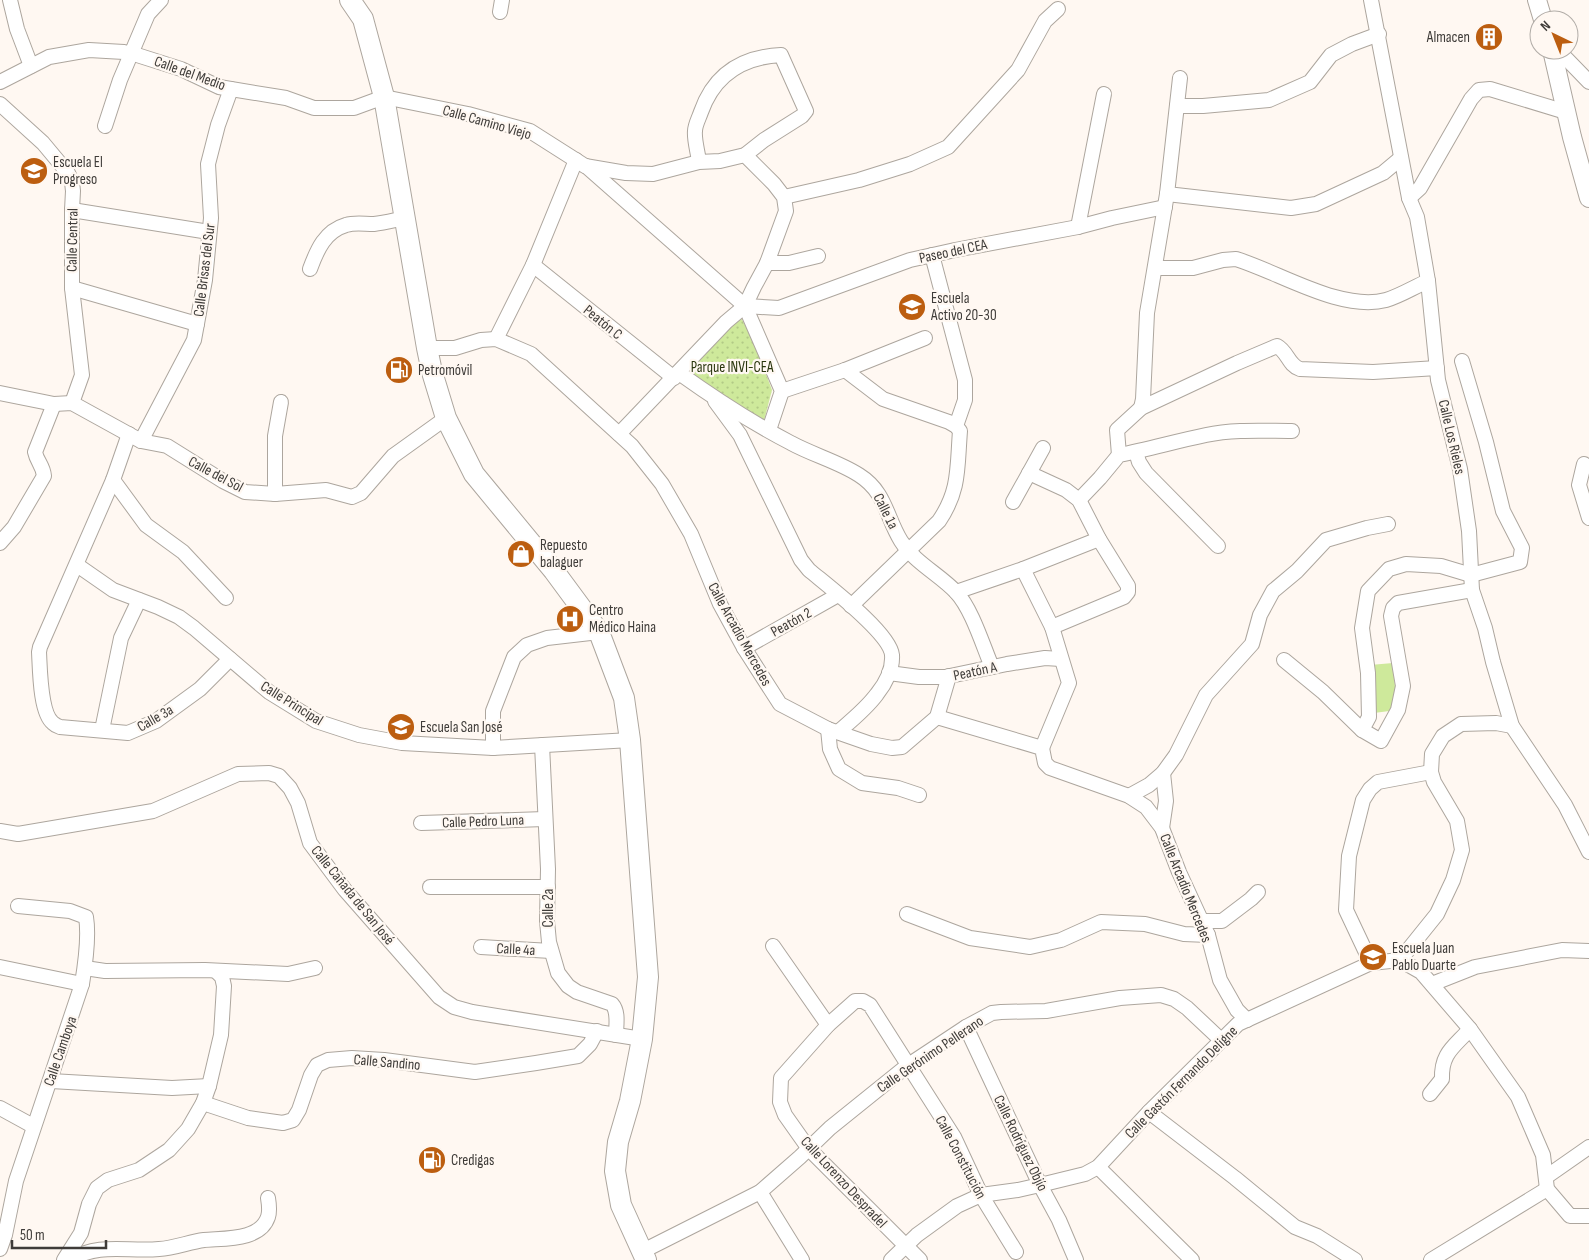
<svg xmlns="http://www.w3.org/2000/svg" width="1589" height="1260" viewBox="0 0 1589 1260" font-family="'Sofia Sans Condensed',sans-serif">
  <defs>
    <pattern id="park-dots" width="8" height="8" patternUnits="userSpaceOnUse" patternTransform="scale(1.25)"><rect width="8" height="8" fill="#cee99b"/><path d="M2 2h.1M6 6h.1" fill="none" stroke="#b2c986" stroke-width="1.8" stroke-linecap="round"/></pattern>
  </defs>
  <rect width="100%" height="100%" fill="#fff8f2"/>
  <polygon fill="url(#park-dots)" points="740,316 753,339 772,390 764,421 689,372"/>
  <polygon fill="#cee99b" points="1393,663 1397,710 1374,713 1370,665"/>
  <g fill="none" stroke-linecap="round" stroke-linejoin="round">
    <defs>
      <g id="minor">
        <polyline points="10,0 17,29 31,66"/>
        <polyline points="1371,0 1409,198 1417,217 1428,281 1438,380 1460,469 1469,531 1472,590 1485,628 1493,662 1512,726 1565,805 1589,852"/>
        <polyline points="500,12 502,0"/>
        <polyline points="1558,50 1589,82"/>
        <path d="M0,82L49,57L89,50L124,52L137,55L181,69L219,87L286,98L314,108H354L384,97L468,114L530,131L585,166L626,173L653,174L699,162L720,161L745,155L764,140L802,116L806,111L781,55C742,57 714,75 701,112C699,118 695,125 695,131C694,140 698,152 699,162"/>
        <polyline points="0,104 43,143 68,173 72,182 73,191 72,210 72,288 82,375 72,403"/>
        <polyline points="1177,106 1203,106 1269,100 1310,82 1331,55 1352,44 1379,34"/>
        <polyline points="105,126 120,80 148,14 161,0"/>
        <polyline points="586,166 745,306 782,391 769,430"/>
        <polyline points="1167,194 1291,208 1316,204 1383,173 1401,158"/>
        <polyline points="784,197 859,180 910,164 948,147 1018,70 1045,21 1058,9"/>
        <polyline points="1409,198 1420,188 1471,99 1479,90 1490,89 1566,112"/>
        <polyline points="72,210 209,232"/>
        <polyline points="1078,227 1104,94"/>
        <polyline points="932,255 965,380 965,400 956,426"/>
        <polyline points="767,263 789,263 818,256"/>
        <polyline points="533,265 674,378"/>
        <path d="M1155,268H1193L1223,260L1236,259C1279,272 1341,312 1386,300C1400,296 1414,287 1428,281"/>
        <path d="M310,269C317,250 325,231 346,225C355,222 364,224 374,224C384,223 395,220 405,218"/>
        <polyline points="72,288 197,324"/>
        <polyline points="745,306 779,308 910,260 955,250 1078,227 1112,218 1165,207"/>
        <polyline points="496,339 533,265 576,160"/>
        <polyline points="427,348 455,348 481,340 496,339 531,354 632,446 662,484 691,534 720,604 744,648 780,704 828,729 871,744 892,748 902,747 937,717 949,676"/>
        <path d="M845,370L883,399L949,422L956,426L960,431C957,468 960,490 939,521L851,606"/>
        <path d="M679,373C714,398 752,423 791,443C813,455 839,462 859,475C886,492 886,517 901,541C915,563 939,574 956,592C972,609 983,646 992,667"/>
        <polyline points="782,391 845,370 925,338"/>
        <polyline points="0,393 54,404 72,403 141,441 167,446 223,481 245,492 275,494 326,490 352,497 361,493 393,456 446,418"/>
        <path d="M715,401L740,435L801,560L809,570C828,586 890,633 892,655C893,669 885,684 877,694C866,709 852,720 838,732"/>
        <polyline points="1141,408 1143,399 1147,313 1167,194 1180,78"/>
        <path d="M129,434L113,480L40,647L39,652C40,669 40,713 53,723C55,725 57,726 60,727L128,733L156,721L200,689L230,659"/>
        <polyline points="619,434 726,322 745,306 754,287 767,263 786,211 784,197 774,184 745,155"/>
        <polyline points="141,441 194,340 205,280 211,218 208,164 218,125 231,89"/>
        <polyline points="1136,452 1139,462 1146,473 1218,546"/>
        <path d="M1119,455L1117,430L1141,408L1237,363L1277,346C1288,352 1288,365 1300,369L1373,372L1437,368"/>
        <polyline points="1584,464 1579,485 1589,518"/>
        <polyline points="1029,473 1066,490 1079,500 1099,539 1128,586 1128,592 1124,597 1052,627"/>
        <polyline points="113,480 146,525 183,552 226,598"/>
        <polyline points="275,494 275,436 281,402"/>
        <path d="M1079,500L1100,478L1119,455C1149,449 1177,441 1206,435C1234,429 1264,431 1292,431"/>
        <polyline points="1013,502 1043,448"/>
        <path d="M0,543L14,527L44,476C43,465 37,462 35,452L54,404"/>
        <polyline points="77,565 113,590 158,607 179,617 194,628 269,692 316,721 359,735 402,743 493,748 630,740"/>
        <polyline points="1023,569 1052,627 1069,683 1042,748"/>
        <polyline points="956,592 1023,569 1099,539"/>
        <polyline points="744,648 838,595"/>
        <polyline points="1284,660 1323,692 1362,730 1381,741 1398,710 1403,686 1391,616 1393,608 1398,603 1472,590"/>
        <polyline points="889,673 919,677 945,677 1007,664 1045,658 1061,659"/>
        <polyline points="937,717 1042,748 1045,763 1050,768 1129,796 1146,807 1162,828 1179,872 1208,935 1220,980 1237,1010 1247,1020"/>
        <polyline points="828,729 830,749 839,769 862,783 898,788 919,795"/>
        <polyline points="102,730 121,638 139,600"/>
        <polyline points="1362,730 1369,717 1368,673 1362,628 1368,591 1389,569 1406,564 1441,566 1471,575 1520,562 1522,548 1503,511 1486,442 1462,361"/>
        <path d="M542,745L548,869L547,921L549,942L558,973L568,986L577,992L612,1004C619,1012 616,1025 616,1035"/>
        <polyline points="493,748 493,711 514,657 527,645 547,638 599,632"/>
        <polyline points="1129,796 1149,785 1163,773 1176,755 1206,695 1252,644 1260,615 1273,591 1297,571 1326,540 1367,528 1388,524"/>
        <polyline points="421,823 545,819"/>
        <polyline points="1162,828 1166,801 1163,773"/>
        <polyline points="0,831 18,834 153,811 238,774 269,773 279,776 290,788 298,803 310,843 345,890 439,997 454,1007 472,1012 642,1039"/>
        <polyline points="430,887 548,887"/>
        <polyline points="907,914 970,938 1030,947 1061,940 1101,922 1145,924 1184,934 1208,935"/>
        <polyline points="1201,921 1222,921 1251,899 1258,892"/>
        <polyline points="773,946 828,1025"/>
        <polyline points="481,947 551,951"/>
        <polyline points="1400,960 1437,914 1453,880 1462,850 1457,821 1434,782 1431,772 1432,754 1443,736 1461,724 1496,723 1512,726"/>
        <polyline points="1371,963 1346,910 1349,856 1363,800 1370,789 1378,782 1431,772"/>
        <polyline points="0,967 82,984"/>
        <polyline points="85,968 105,971 205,970 288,974 315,968"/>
        <polyline points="1432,984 1475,967 1562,950 1589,951"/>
        <polyline points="966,1027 1040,1185 1059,1220 1076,1260"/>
        <polyline points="51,1081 172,1088 209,1086"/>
        <path d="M1430,1094L1442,1079C1441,1053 1454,1047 1470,1029"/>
        <polyline points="203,1103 248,1118 283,1123 293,1120 299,1110 311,1075 317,1065 328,1060 352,1058 384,1060 475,1072 536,1063 578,1056 590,1044 597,1031"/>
        <polyline points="0,1108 33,1126"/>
        <polyline points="1149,1112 1235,1178 1295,1227 1317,1236 1355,1260"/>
        <polyline points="1098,1167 1192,1260"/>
        <polyline points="1546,1177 1589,1147"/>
        <polyline points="760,1192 802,1260"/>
        <path d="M0,1249L5,1235L16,1181L82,984C85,966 89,935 86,917L70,911L18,906"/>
        <polyline points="641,1252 760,1192 800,1157 830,1128 907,1066 966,1027 992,1013 1001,1012 1046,1011 1120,998 1161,995 1174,999 1187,1008 1221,1040"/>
        <polyline points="64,1260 81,1233 89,1204 97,1188 108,1180 139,1170 169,1150 188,1129 203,1103 209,1086 221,1035 224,986 222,977 216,971"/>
        <path d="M70,1260C100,1242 127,1252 159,1249C175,1248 189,1242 204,1240C224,1238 260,1241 268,1217C270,1211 269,1204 268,1198"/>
        <polyline points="891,1260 917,1235 957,1206 981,1195 1018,1190 1040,1185 1085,1174 1098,1167 1149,1112 1238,1024 1371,963 1400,960 1421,972 1470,1029 1518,1097 1543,1155 1547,1189 1570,1216 1589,1216"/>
        <polyline points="920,1260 809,1149 785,1115 780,1102 781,1078 828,1025 855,1001 863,1001 870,1005 954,1137 981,1195 1016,1252"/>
        <polyline points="1431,1260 1547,1189"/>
      </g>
      <g id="tertiary">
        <polyline points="1537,0 1543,20"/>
        <polyline points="1552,50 1572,137 1589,198"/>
      </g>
      <polyline id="secondary" points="350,0 363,19 384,97 427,348 432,372 446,418 474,474 554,571 599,632 624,698 630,740 648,977 642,1039 630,1101 618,1142 615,1171 621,1205 646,1260"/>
    </defs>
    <use href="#minor" stroke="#ada69e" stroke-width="16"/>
    <use href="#tertiary" stroke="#ada69e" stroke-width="20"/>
    <use href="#secondary" stroke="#ada69e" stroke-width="22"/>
    <use href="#minor" stroke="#fff" stroke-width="14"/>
    <use href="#tertiary" stroke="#fff" stroke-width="18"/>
    <use href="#secondary" stroke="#fff" stroke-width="20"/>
  </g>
  <defs>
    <symbol id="building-disc" viewBox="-11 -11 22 22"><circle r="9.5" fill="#bc5e10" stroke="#fff8f2"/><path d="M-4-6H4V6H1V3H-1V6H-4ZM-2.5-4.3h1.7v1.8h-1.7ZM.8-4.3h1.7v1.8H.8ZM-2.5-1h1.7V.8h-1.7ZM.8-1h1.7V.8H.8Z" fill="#fff"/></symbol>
    <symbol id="school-disc" viewBox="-11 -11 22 22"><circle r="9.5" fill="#bc5e10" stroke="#fff8f2"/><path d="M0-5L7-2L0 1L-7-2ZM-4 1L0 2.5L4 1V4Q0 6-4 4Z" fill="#fff"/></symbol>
    <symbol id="fuel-disc" viewBox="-11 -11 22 22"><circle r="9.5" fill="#bc5e10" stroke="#fff8f2"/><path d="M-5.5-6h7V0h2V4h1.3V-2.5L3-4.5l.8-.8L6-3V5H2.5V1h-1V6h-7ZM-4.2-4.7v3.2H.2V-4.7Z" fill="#fff"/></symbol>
    <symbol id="shop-disc" viewBox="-11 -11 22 22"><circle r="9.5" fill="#bc5e10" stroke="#fff8f2"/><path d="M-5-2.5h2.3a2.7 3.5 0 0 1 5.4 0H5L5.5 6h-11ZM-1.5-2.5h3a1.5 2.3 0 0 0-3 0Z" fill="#fff"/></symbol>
    <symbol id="hospital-disc" viewBox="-11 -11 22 22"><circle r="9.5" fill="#bc5e10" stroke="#fff8f2"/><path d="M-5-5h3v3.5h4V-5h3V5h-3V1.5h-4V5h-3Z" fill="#fff"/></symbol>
  </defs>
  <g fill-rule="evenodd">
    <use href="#building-disc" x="1473" y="21" width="32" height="32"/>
    <use href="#school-disc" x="18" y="155" width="32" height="32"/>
    <use href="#school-disc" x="896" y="291" width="32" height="32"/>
    <use href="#fuel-disc" x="383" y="354" width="32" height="32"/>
    <use href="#shop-disc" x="505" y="538" width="32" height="32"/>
    <use href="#hospital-disc" x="554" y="603" width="32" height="32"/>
    <use href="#school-disc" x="385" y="711" width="32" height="32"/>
    <use href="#school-disc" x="1357" y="941" width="32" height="32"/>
    <use href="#fuel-disc" x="416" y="1144" width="32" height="32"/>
  </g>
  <g text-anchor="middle" stroke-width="4.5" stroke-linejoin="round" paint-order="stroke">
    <g font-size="15" fill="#3f3c39" stroke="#fff8f2" text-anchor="start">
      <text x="1470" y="42" text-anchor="end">Almacen</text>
      <text x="53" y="167">Escuela El<tspan x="53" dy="17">Progreso</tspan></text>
      <text x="931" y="303">Escuela<tspan x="931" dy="17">Activo 20-30</tspan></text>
      <text x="418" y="375">Petromóvil</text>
      <text x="540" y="550">Repuesto<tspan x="540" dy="17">balaguer</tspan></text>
      <text x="589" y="615">Centro<tspan x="589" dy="17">Médico Haina</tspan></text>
      <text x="420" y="732">Escuela San José</text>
      <text x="1392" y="953">Escuela Juan<tspan x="1392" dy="17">Pablo Duarte</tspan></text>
      <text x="451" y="1165">Credigas</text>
    </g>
    <g font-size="15" fill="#3f3c39" stroke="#fff8f2">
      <text transform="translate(190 73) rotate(20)" y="5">Calle del Medio</text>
      <text transform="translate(487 122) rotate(16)" y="5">Calle Camino Viejo</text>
      <text transform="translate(72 240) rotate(-89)" y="5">Calle Central</text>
      <text transform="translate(953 251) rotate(-12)" y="5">Paseo del CEA</text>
      <text transform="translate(204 270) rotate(-83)" y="5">Calle Brisas del Sur</text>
      <text transform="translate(603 322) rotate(39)" y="5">Peatón C</text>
      <text transform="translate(1452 437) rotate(77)" y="5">Calle Los Rieles</text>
      <text transform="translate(216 474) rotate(28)" y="5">Calle del Sol</text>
      <text transform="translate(886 511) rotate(63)" y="5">Calle 1a</text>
      <text transform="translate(791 622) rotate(-29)" y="5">Peatón 2</text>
      <text transform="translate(740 634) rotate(61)" y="5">Calle Arcadio Mercedes</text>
      <text transform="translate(975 671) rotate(-12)" y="5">Peatón A</text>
      <text transform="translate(292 703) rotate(32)" y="5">Calle Principal</text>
      <text transform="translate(155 718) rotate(-30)" y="5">Calle 3a</text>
      <text transform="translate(483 821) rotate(-2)" y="5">Calle Pedro Luna</text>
      <text transform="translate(1186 888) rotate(68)" y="5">Calle Arcadio Mercedes</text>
      <text transform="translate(353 895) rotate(51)" y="5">Calle Cañada de San José</text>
      <text transform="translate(548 908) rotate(-90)" y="5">Calle 2a</text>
      <text transform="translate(516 949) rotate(3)" y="5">Calle 4a</text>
      <text transform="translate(60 1051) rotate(-71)" y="5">Calle Camboya</text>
      <text transform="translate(930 1054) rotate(-34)" y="5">Calle Gerónimo Pellerano</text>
      <text transform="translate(387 1062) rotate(5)" y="5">Calle Sandino</text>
      <text transform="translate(1181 1082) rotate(-45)" y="5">Calle Gastón Fernando Deligne</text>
      <text transform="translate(1021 1143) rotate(64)" y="5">Calle Rodríguez Objío</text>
      <text transform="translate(961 1157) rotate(62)" y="5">Calle Constitución</text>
      <text transform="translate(844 1182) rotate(47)" y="5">Calle Lorenzo Despradel</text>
    </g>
    <g font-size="15" fill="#2a360e" stroke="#fff8f2">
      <text x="732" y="372">Parque INVI-CEA</text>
    </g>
  </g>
  <g transform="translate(1554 35) rotate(317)"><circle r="24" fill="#fff8f2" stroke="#b2ada8"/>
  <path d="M0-4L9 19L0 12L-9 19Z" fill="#bc5e10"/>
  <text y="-8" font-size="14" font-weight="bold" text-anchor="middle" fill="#3f3c39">N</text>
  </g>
  <path d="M12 1240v8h94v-8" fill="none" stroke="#3f3c39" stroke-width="2.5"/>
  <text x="20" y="1240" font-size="15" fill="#3f3c39" stroke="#fff8f2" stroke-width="4" paint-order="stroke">50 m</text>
</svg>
